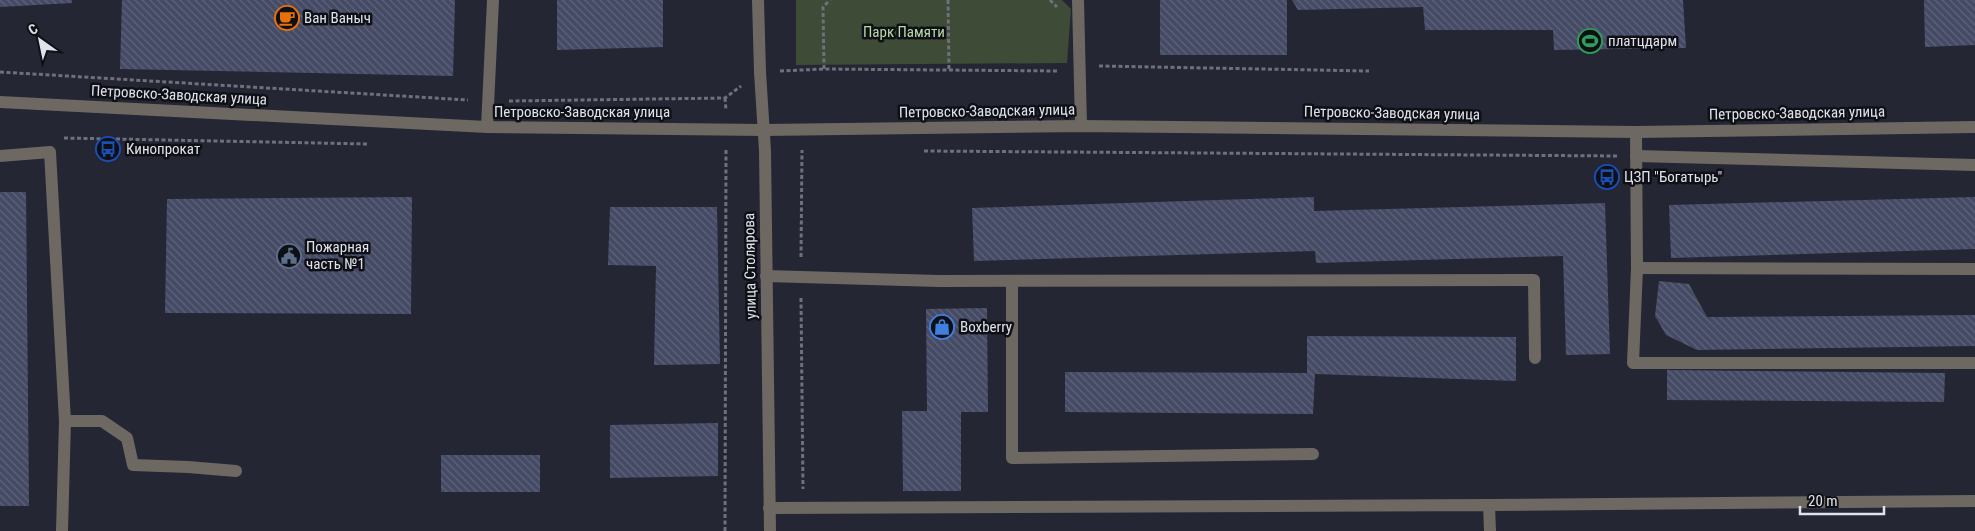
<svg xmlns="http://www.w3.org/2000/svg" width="1975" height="531" viewBox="0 0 1975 531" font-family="'Roboto Condensed',sans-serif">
  <defs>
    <pattern id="building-back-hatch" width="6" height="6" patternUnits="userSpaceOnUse" patternTransform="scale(1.25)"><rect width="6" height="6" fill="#454a65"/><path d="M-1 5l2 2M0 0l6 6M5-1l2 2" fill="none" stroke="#60647b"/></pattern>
  </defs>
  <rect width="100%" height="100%" fill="#242634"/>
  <polygon fill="#3e4b36" points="796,0 1062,0 1071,9 1067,63 796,65"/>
  <g fill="url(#building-back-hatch)">
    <polygon points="0,0 72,0 72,3 0,7"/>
    <polygon points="122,0 455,0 453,76 120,69"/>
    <polygon points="557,0 663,0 663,47 557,50"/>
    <rect x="1160" y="0" width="127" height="55"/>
    <polygon points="1292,0 1683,0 1686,48 1554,50 1553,30 1425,30 1423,7 1298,10"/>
    <polygon points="1924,0 1975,0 1975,45 1925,47"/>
    <polygon points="0,192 26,192 29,506 0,506"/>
    <polygon points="412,197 411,314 165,313 167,199"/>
    <polygon points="1314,197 1314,211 1605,203 1610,354 1566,355 1563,256 1316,263 1315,251 974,261 972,208"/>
    <polygon points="1975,197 1975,249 1671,258 1669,205"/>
    <polygon points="610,207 717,207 720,364 654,365 656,266 608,265"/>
    <polygon points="1659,281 1689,284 1707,317 1975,315 1975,346 1697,350 1666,335 1655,316"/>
    <polygon points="987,308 988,412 961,412 961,491 903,491 902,411 927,411 926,309"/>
    <polygon points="1307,336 1516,337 1516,381 1315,374 1313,414 1065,412 1065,372 1307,373"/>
    <polygon points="1667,370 1945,373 1944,402 1667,400"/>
    <polygon points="718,423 718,476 610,478 610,425"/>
    <rect x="441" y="455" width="99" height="37"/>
  </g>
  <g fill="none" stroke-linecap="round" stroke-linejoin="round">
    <g stroke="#6e707c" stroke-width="3" stroke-dasharray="4 2.5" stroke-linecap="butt">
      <polyline points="948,0 949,71"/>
      <polyline points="1050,0 1057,7"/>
      <polyline points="1099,66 1369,71"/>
      <polyline points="824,69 823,7 830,0"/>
      <polyline points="780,71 824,69 1059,71"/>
      <polyline points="0,72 468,100"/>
      <polyline points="725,98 726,110"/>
      <polyline points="509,101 725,98 741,86"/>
      <polyline points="64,138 368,144"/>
      <polyline points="924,151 1618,156"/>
      <polyline points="801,257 802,150"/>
      <polyline points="801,298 803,489"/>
      <polyline points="725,531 726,149"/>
    </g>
    <g stroke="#6d6862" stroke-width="12">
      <polyline points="1078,0 1081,126"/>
      <polyline points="487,127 493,0"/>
      <polyline points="1636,132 1637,268 1633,363 1975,363"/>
      <polyline points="0,156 50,152 65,421 62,531"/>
      <polyline points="1636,156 1975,165"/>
      <polyline points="1637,268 1975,269"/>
      <polyline points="766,276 939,281 1534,280 1535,358"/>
      <polyline points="1012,281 1012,458 1313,454"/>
      <polyline points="65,421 102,421 127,438 133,465 188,467 236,471"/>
      <polyline points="1489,505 1975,501"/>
      <polyline points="769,508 1489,505 1490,531"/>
    </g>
    <g stroke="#6d6862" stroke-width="12">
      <polyline points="758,0 760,72 765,151 770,531"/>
      <polyline points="0,102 487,127 764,130 1081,126 1636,132 1975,127"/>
    </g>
  </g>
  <defs>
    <symbol id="cafe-ring" viewBox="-11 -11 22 22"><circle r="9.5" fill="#0f1016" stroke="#e8710a" stroke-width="1.5"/><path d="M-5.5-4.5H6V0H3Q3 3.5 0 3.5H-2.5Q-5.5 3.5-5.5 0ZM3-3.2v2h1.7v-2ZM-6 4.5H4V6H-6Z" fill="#e8710a"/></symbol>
    <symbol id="stadium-ring" viewBox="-11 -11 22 22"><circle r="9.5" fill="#0f1016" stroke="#2e9e5b" stroke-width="1.5"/><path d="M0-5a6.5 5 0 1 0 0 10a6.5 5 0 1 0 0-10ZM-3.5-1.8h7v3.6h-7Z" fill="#2e9e5b"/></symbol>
    <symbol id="bus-ring" viewBox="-11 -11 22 22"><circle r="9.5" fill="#0f1016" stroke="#1a4fb4" stroke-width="1.5"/><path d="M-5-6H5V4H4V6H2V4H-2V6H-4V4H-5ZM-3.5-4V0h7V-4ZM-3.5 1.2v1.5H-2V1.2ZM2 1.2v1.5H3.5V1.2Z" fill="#1a4fb4"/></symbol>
    <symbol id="civic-ring" viewBox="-11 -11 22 22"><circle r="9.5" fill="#0f1016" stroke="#5c6f8a" stroke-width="1.5"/><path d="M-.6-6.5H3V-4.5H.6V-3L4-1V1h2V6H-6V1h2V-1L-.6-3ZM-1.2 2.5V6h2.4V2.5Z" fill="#5c6f8a"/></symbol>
    <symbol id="shop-ring" viewBox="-11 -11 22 22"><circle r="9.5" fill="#0f1016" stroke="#3f7fe0" stroke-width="1.5"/><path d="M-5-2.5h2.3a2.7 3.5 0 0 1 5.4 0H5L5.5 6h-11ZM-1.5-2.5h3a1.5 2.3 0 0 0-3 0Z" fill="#3f7fe0"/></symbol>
  </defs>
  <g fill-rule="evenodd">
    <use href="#cafe-ring" x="273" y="4" width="28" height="28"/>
    <use href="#stadium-ring" x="1576" y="27" width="28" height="28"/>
    <use href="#bus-ring" x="94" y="135" width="28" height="28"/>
    <use href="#bus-ring" x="1593" y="163" width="28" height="28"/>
    <use href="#civic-ring" x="275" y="242" width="28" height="28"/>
    <use href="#shop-ring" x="928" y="313" width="28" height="28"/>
  </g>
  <g text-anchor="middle" stroke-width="5" stroke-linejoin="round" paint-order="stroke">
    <g font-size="15" fill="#e0e2eb" stroke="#0f1016" text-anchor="start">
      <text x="304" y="23">Ван Ваныч</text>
      <text x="1608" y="46">платцдарм</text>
      <text x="126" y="154">Кинопрокат</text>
      <text x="1624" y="182">ЦЗП "Богатырь"</text>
      <text x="306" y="252">Пожарная<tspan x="306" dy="17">часть №1</tspan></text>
      <text x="960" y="332">Boxberry</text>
    </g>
    <g font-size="15" fill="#b9d9a7" stroke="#0f1016">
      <text x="904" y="37">Парк Памяти</text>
    </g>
    <g font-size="15" fill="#e0e2eb" stroke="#0f1016">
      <text transform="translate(179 95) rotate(3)" y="5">Петровско-Заводская улица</text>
      <text transform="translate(987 111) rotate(-1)" y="5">Петровско-Заводская улица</text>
      <text x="582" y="117">Петровско-Заводская улица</text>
      <text transform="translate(1392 113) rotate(1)" y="5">Петровско-Заводская улица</text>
      <text transform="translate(1797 113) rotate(-1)" y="5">Петровско-Заводская улица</text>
      <text transform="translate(750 266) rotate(-91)" y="5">улица Столярова</text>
    </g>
  </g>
  <g transform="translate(40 40) rotate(327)" stroke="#0f1016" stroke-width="4" paint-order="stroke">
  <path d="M0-4L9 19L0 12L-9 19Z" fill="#e0e2eb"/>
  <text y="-8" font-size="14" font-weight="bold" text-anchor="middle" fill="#e0e2eb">С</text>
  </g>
  <path d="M1800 506v8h84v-8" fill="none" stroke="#e0e2eb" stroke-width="2.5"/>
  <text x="1808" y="506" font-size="15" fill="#e0e2eb" stroke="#0f1016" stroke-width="4" paint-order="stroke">20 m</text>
</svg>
